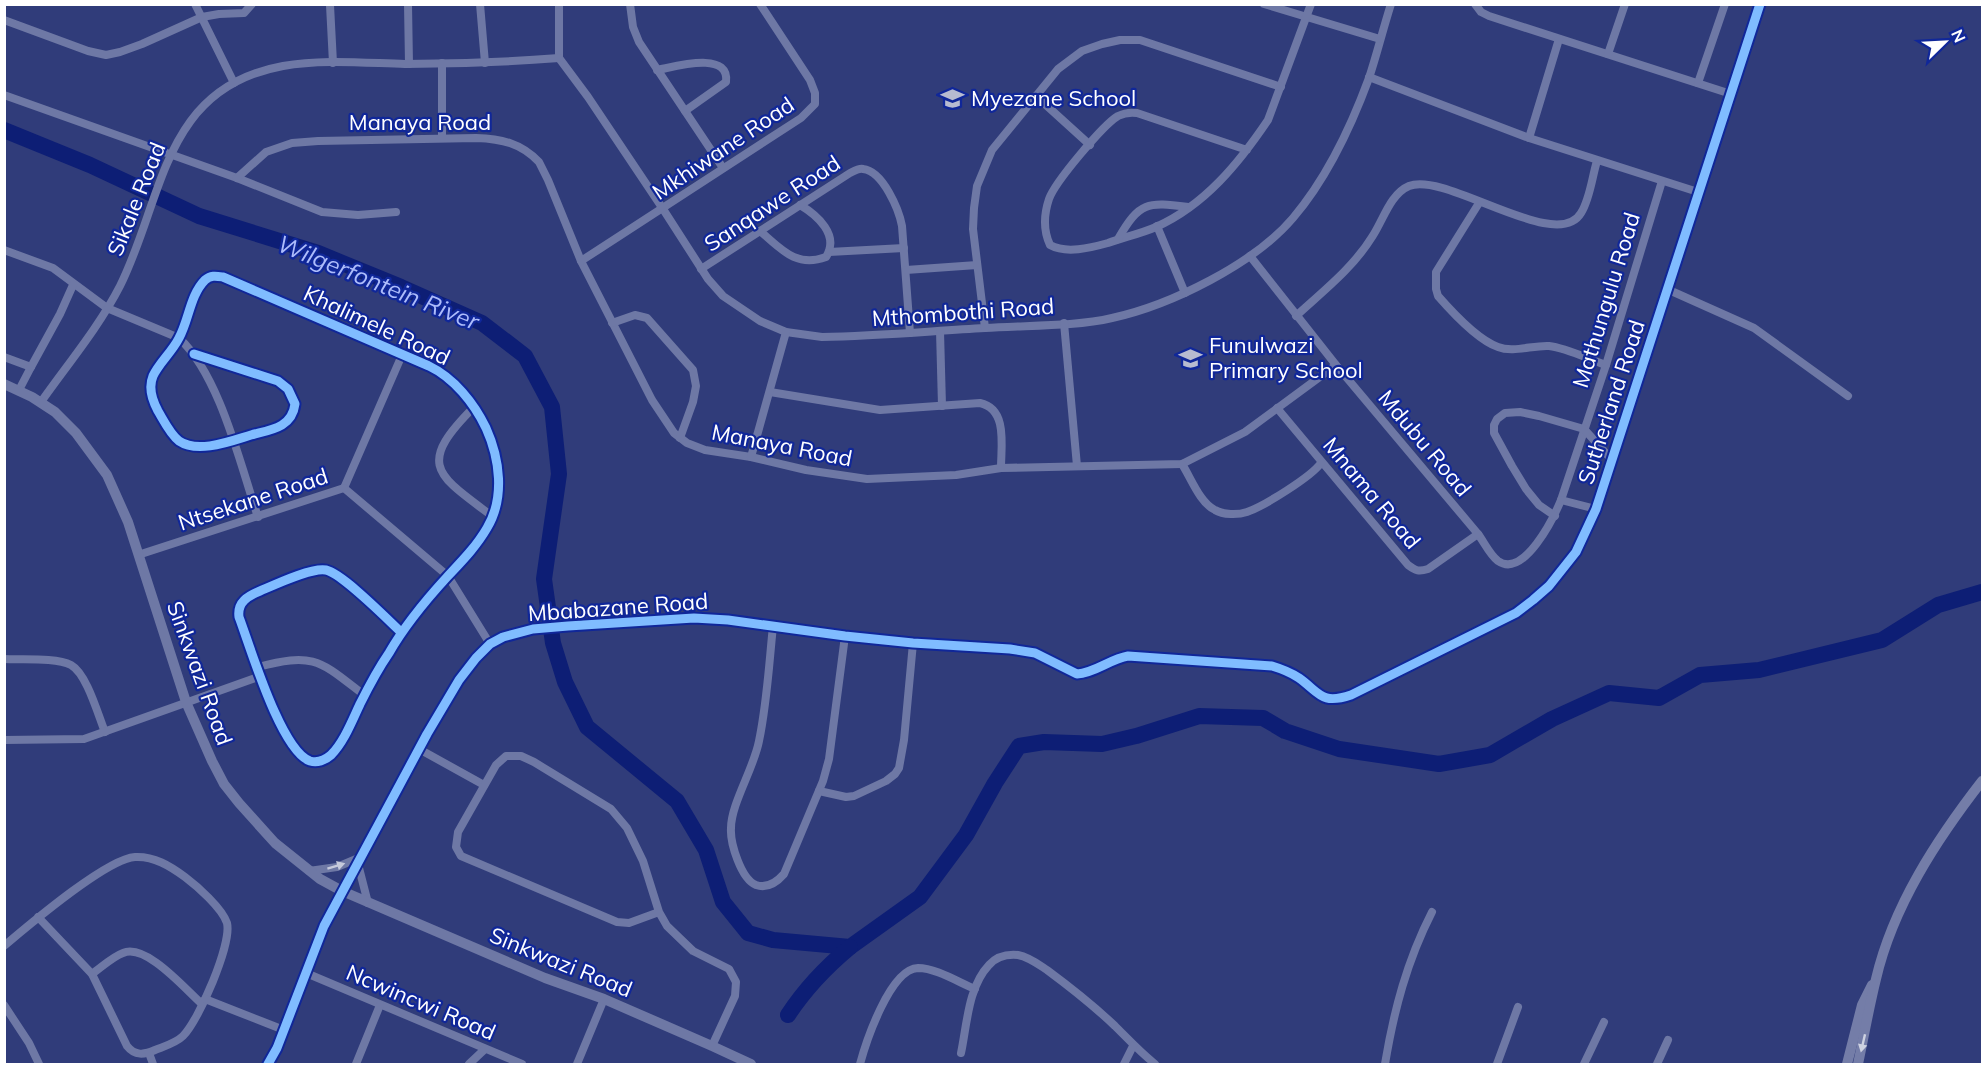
<svg xmlns="http://www.w3.org/2000/svg" width="1987" height="1069" viewBox="0 0 1987 1069" font-family="Mulish,sans-serif">
  <rect width="100%" height="100%" fill="#303c7a"/>
  <g fill="none" stroke-linecap="round" stroke-linejoin="round">
    <g stroke="#0d1e75" stroke-width="16">
      <polyline points="4,130 90,165 199,216 318,253 401,287 482,323 525,356 552,407 559,474 544,579 553,643 565,682 587,727 677,801 706,850 723,902 748,933 773,940 850,947 920,897 966,835 995,783 1019,746 1044,742 1102,744 1136,736 1199,716 1263,718 1285,731 1339,749 1439,764 1490,755 1552,719 1609,693 1659,698 1700,675 1759,670 1882,640 1938,605 1982,592"/>
      <path d="M788,1015C805,989 826,967 850,947"/>
    </g>
    <g stroke="#6e78a5" stroke-width="8">
      <polyline points="195,4 234,83"/>
      <polyline points="408,4 409,64"/>
      <polyline points="480,4 485,63"/>
      <path d="M559,4V58L588,97L663,209L708,279L723,296L760,321L786,332L822,337C877,336 931,331 985,328C1025,325 1074,327 1112,318C1171,305 1254,264 1293,218C1327,178 1351,127 1369,78C1377,54 1383,29 1391,4"/>
      <polyline points="630,4 633,27 639,42 723,168"/>
      <polyline points="1264,4 1380,39"/>
      <polyline points="1475,4 1481,12 1489,16 1731,94"/>
      <polyline points="330,5 333,63"/>
      <polyline points="4,20 88,51 106,55 120,52 142,44 202,17 219,14 244,13 252,4"/>
      <polyline points="1608,54 1625,4"/>
      <polyline points="442,63 442,138"/>
      <path d="M657,70C674,67 730,50 726,82L685,111"/>
      <polyline points="1369,77 1529,138 1698,192"/>
      <polyline points="1698,83 1725,4"/>
      <polyline points="4,95 237,178 322,212 358,215 396,212"/>
      <polyline points="1036,96 1090,145"/>
      <polyline points="1529,138 1559,39"/>
      <path d="M1247,150L1137,113C1130,112 1124,113 1118,116C1103,125 1055,182 1049,199C1044,214 1043,230 1050,245C1066,254 1090,248 1108,243C1124,237 1140,234 1156,227C1205,205 1239,163 1268,120L1311,4"/>
      <path d="M237,178L266,152L292,143L318,141L476,138C502,139 521,143 539,162L548,180L581,261L652,400L674,433L687,443L705,450L751,457L806,470L867,479L956,475L1001,468L1182,464L1245,432L1336,365"/>
      <path d="M1479,203L1436,272V289L1438,296C1452,312 1478,340 1498,347C1513,353 1533,345 1549,346C1567,348 1588,359 1606,365"/>
      <polyline points="1157,226 1185,293"/>
      <path d="M760,231C781,249 796,268 826,257C840,235 817,215 800,205"/>
      <path d="M1118,239C1140,201 1147,202 1189,207"/>
      <path d="M4,250L53,268L107,308L179,338C220,376 240,464 258,517"/>
      <polyline points="829,252 904,248"/>
      <path d="M1250,256L1336,365L1478,534C1484,542 1490,555 1498,561C1524,579 1554,517 1561,500L1606,365L1662,181"/>
      <polyline points="581,261 801,118 815,104 815,93 810,80 760,4"/>
      <path d="M701,269L850,173C854,171 859,168 863,169C883,171 899,210 902,226L910,333"/>
      <polyline points="906,270 977,265"/>
      <polyline points="1669,290 1754,328 1848,396"/>
      <path d="M1296,316C1322,292 1353,268 1372,237C1383,221 1390,194 1409,186C1446,171 1557,254 1581,213C1590,199 1592,177 1597,161"/>
      <polyline points="612,323 635,315 647,318 693,370 696,386 693,402 680,438"/>
      <polyline points="1064,323 1077,466"/>
      <polyline points="985,328 973,229 974,208 977,186 992,150 1058,69 1082,51 1102,44 1120,40 1140,40 1281,87"/>
      <polyline points="940,331 942,406"/>
      <path d="M194,354L278,381L288,389L295,404C292,428 270,430 251,435C231,441 198,454 179,441C170,434 164,421 158,411C152,400 148,388 153,376C159,363 172,352 179,338C189,320 190,295 205,280C211,275 216,276 223,277L429,366C454,378 474,403 486,428C500,459 505,498 487,528C476,547 461,562 447,577C425,601 405,625 389,653C378,669 369,686 360,704C352,721 344,742 331,755C325,760 317,763 310,761C281,751 250,646 239,617C237,602 248,596 260,591C274,585 312,567 326,570C343,574 386,618 401,632"/>
      <polyline points="4,357 31,367 19,390"/>
      <polyline points="31,367 60,314 73,285"/>
      <path d="M770,392L880,410L980,403C1008,409 1001,446 1001,468"/>
      <path d="M41,402C67,365 99,327 120,286C164,198 162,88 283,66C322,59 365,63 405,64C456,64 507,62 559,58"/>
      <path d="M474,407C416,465 436,474 492,516"/>
      <path d="M1277,408L1408,565C1416,571 1419,572 1428,569L1478,534"/>
      <polyline points="751,457 786,332"/>
      <path d="M1182,464C1191,478 1200,503 1215,510C1223,515 1238,515 1247,512C1264,506 1311,477 1321,463"/>
      <polyline points="344,488 448,576 490,644"/>
      <polyline points="344,488 402,355"/>
      <polyline points="1561,500 1596,509"/>
      <polyline points="1555,516 1539,505 1526,489 1512,466 1494,433 1494,425 1497,419 1505,413 1520,412 1539,416 1584,429 1612,460"/>
      <polyline points="138,555 344,488"/>
      <path d="M773,626C769,664 767,703 759,741C754,768 731,804 731,828C730,843 741,879 756,885C768,889 777,882 784,874L823,781L829,759L845,636"/>
      <path d="M4,659C22,660 56,657 71,665C87,674 98,715 105,732"/>
      <path d="M258,667C315,652 320,661 364,695"/>
      <polyline points="4,740 84,739 261,676"/>
      <polyline points="419,749 484,785"/>
      <polyline points="819,791 846,797 854,796 886,781 895,774 899,768 904,740 913,643"/>
      <polyline points="358,864 368,903"/>
      <polyline points="309,871 337,867 361,857"/>
      <polyline points="659,912 629,923 617,922 461,856 456,847 458,832 496,765 506,756 521,756 534,762 611,809 627,828 643,861 659,912 667,926 693,951 729,969 736,982 735,996 712,1046"/>
      <path d="M4,946C29,925 106,859 135,857C154,856 170,866 185,877C197,886 222,908 227,923C232,944 199,1020 183,1036C176,1043 165,1046 155,1050C144,1055 135,1056 127,1046L92,974L38,917"/>
      <polyline points="306,973 522,1064"/>
      <path d="M92,974C102,967 112,957 123,953C146,943 185,989 202,1004"/>
      <polyline points="205,999 284,1030"/>
      <polyline points="4,1005 29,1043 39,1064"/>
      <polyline points="149,1053 153,1064"/>
      <path d="M961,1053C967,1025 968,987 989,965C996,957 1007,954 1018,955C1029,957 1038,964 1047,970C1070,987 1094,1006 1115,1026C1128,1039 1140,1052 1155,1064"/>
      <path d="M268,1064L277,1048L324,926L427,734L459,680L476,658L490,644L503,637L533,629L568,626L694,618L728,620L845,636L913,643L1010,649L1035,653L1077,674C1095,673 1110,659 1128,656L1272,666C1282,669 1290,672 1299,678C1320,693 1321,705 1351,695L1516,613L1533,600L1549,586L1576,552L1596,509L1760,4"/>
      <polyline points="356,1064 380,1005"/>
      <polyline points="469,1064 485,1049"/>
      <polyline points="577,1064 604,999"/>
      <path d="M860,1064C866,1042 890,969 918,968C936,968 958,982 975,989"/>
      <polyline points="1124,1064 1133,1046"/>
      <path d="M1385,1064C1394,1010 1407,961 1432,912"/>
      <polyline points="1497,1064 1518,1007"/>
      <polyline points="1584,1064 1604,1022"/>
      <polyline points="1657,1064 1668,1040"/>
    </g>
    <polyline stroke="#6e78a5" stroke-width="10" points="4,384 32,397 55,412 76,433 107,475 128,522 186,702 212,761 224,784 239,803 275,843 320,879 342,891 545,978 604,999 712,1046 751,1064"/>
    <g stroke="#747da8" stroke-width="10">
      <polyline points="1847,1064 1862,1005 1872,985"/>
      <path d="M1858,1064C1864,1036 1869,1007 1876,979C1893,906 1937,839 1982,781"/>
    </g>
    <defs>
      <g id="cycleway">
        <path d="M194,354L278,381L288,389L295,404C292,428 270,430 251,435C231,441 198,454 179,441C170,434 164,421 158,411C152,400 148,388 153,376C159,363 172,352 179,338C189,320 190,295 205,280C211,275 216,276 223,277L429,366C454,378 474,403 486,428C500,459 505,498 487,528C476,547 461,562 447,577C425,601 405,625 389,653C378,669 369,686 360,704C352,721 344,742 331,755C325,760 317,763 310,761C281,751 250,646 239,617C237,602 248,596 260,591C274,585 312,567 326,570C343,574 386,618 401,632"/>
        <path d="M268,1064L277,1048L324,926L427,734L459,680L476,658L490,644L503,637L533,629L568,626L694,618L728,620L845,636L913,643L1010,649L1035,653L1077,674C1095,673 1110,659 1128,656L1272,666C1282,669 1290,672 1299,678C1320,693 1321,705 1351,695L1516,613L1533,600L1549,586L1576,552L1596,509L1760,4"/>
      </g>
    </defs>
    <use href="#cycleway" stroke="#102799" stroke-width="13"/>
    <use href="#cycleway" stroke="#80bcff" stroke-width="9"/>
  </g>
  <defs><path id="oneway-solid" d="M-6-.8H1V-3.2L6.5 0L1 3.2V.8H-6Z" transform="scale(1.5)"/></defs>
  <use fill="#c5c9db" href="#oneway-solid" transform="translate(336 866) rotate(-17)"/>
  <use fill="#ced2e1" href="#oneway-solid" transform="translate(1863 1043) rotate(103)"/>
  <defs>
    <symbol id="school-bare" viewBox="-9 -9 18 18"><path d="M0-5L7-2L0 1L-7-2ZM-4 1L0 2.5L4 1V4Q0 6-4 4Z" fill="#b7bbd0" stroke="#102799" stroke-width="2.5" paint-order="stroke"/></symbol>
  </defs>
  <g fill-rule="evenodd">
    <use href="#school-bare" x="936" y="82" width="33" height="33"/>
    <use href="#school-bare" x="1174" y="342" width="33" height="33"/>
  </g>
  <g text-anchor="middle" stroke-width="4.5" stroke-linejoin="round" paint-order="stroke">
    <g font-size="22" fill="#fff" stroke="#102799" text-anchor="start">
      <text x="971" y="106">Myezane School</text>
      <text x="1209" y="353">Funulwazi<tspan x="1209" dy="25">Primary School</tspan></text>
    </g>
    <g font-size="22" fill="#fff" stroke="#102799">
      <text x="420" y="130">Manaya Road</text>
      <text transform="translate(723 148) rotate(-34)" y="8">Mkhiwane Road</text>
      <text transform="translate(136 199) rotate(-68)" y="8">Sikale Road</text>
      <text transform="translate(772 203) rotate(-33)" y="8">Sanqawe Road</text>
      <text transform="translate(1606 300) rotate(-73)" y="8">Mathungulu Road</text>
      <text transform="translate(963 312) rotate(-4)" y="8">Mthombothi Road</text>
      <text transform="translate(377 325) rotate(25)" y="8">Khalimele Road</text>
      <text transform="translate(1611 402) rotate(-72)" y="8">Sutherland Road</text>
      <text transform="translate(1425 443) rotate(50)" y="8">Mdubu Road</text>
      <text transform="translate(782 445) rotate(11)" y="8">Manaya Road</text>
      <text transform="translate(1372 493) rotate(50)" y="8">Mnama Road</text>
      <text transform="translate(253 499) rotate(-18)" y="8">Ntsekane Road</text>
      <text transform="translate(618 607) rotate(-4)" y="8">Mbabazane Road</text>
      <text transform="translate(200 673) rotate(70)" y="8">Sinkwazi Road</text>
      <text transform="translate(561 962) rotate(22)" y="8">Sinkwazi Road</text>
      <text transform="translate(421 1002) rotate(23)" y="8">Ncwincwi Road</text>
    </g>
    <g font-size="24" font-style="italic" fill="#adbcfb" stroke="#102799">
      <text transform="translate(378 283) rotate(22)" y="8">Wilgerfontein River</text>
    </g>
  </g>
  <rect width="1987" height="1069" fill="none" stroke="#ffffff" stroke-width="12"/>
  <g transform="translate(1945 42) rotate(66)" stroke="#102799" stroke-width="4.5" paint-order="stroke">
  <path d="M0-4.5L10 22L0 15L-10 22Z" fill="#ffffff"/>
  <text y="-9" font-size="16" font-weight="bold" text-anchor="middle" fill="#ffffff">N</text>
  </g>
</svg>
